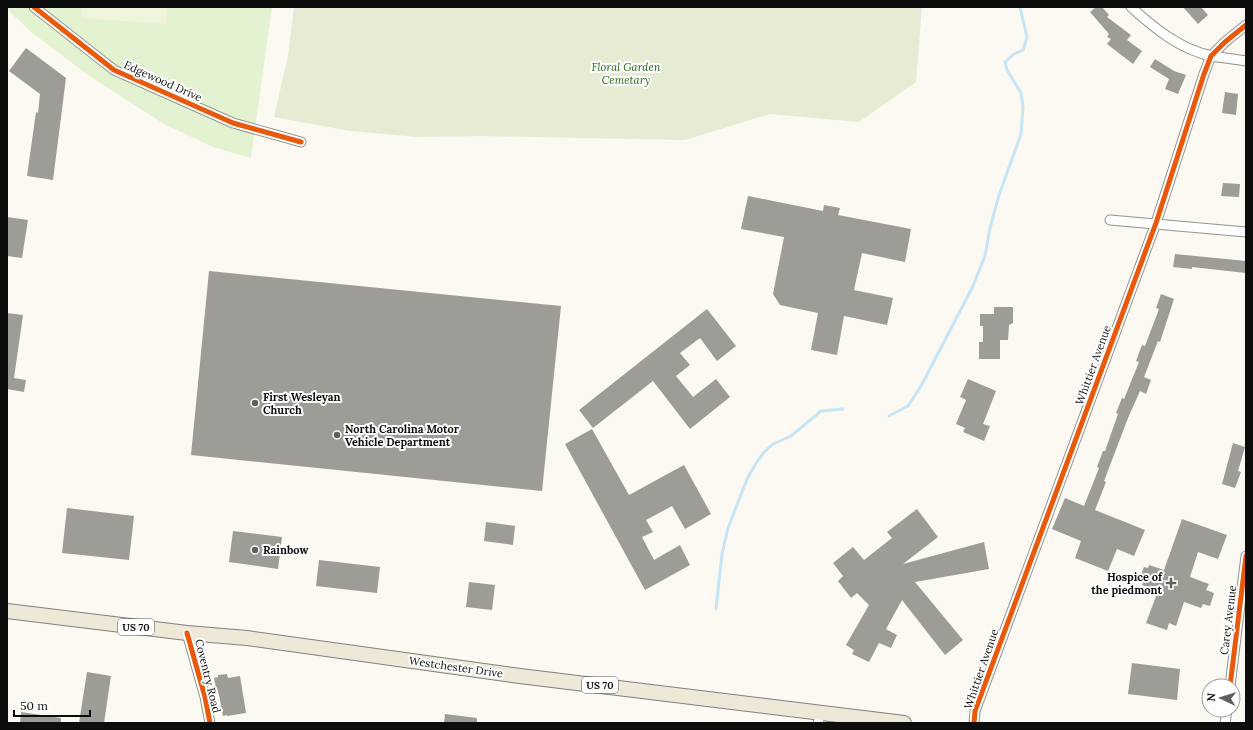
<svg xmlns="http://www.w3.org/2000/svg" width="1253" height="730" viewBox="0 0 1253 730" font-family="Lora,serif">
  <rect width="100%" height="100%" fill="#fbf9f1"/>
  <polygon fill="#e3f2d0" points="7,7 272,7 251,158 213,147 164,124 88,75 30,31 7,9"/>
  <polygon fill="#e6ecd4" points="294,7 922,7 916,82 859,122 770,114 685,140 482,136 418,137 350,131 274,117 288,56"/>
  <polygon fill="#eef5da" points="82,7 168,7 166,24 81,18"/>
  <g fill="none" stroke-linecap="round" stroke-linejoin="round">
    <g stroke="#c6e5f7" stroke-width="3">
      <polyline points="889,416 908,406 921,386 972,288 985,256 990,228 999,195 1021,134 1023,107 1021,93 1007,70 1005,62 1014,54 1023,50 1027,37 1020,7"/>
      <polyline points="716,609 722,554 728,528 747,479 755,465 764,452 773,444 791,436 821,411 843,409"/>
    </g>
  </g>
  <g fill="#9e9c97">
    <polygon points="1096,7 1102,7 1109,15 1107,17 1131,35 1127,40 1142,51 1133,64 1107,44 1111,39 1107,37 1109,34 1090,12"/>
    <polygon points="1183,7 1201,7 1208,15 1198,24"/>
    <polygon points="26,48 66,78 53,180 27,176 36,112 38,113 40,94 9,71"/>
    <polygon points="1155,59 1174,71 1186,75 1178,94 1165,89 1169,79 1150,67"/>
    <polygon points="1225,92 1238,94 1236,115 1222,113"/>
    <polygon points="1223,183 1240,184 1239,197 1221,196"/>
    <polygon points="748,196 823,211 824,205 840,208 838,215 911,229 905,262 862,253 854,290 893,298 887,325 844,316 837,355 811,350 818,313 780,305 773,294 784,237 741,229"/>
    <polygon points="7,217 28,220 22,258 7,256"/>
    <polygon points="1175,254 1246,261 1246,273 1192,267 1192,269 1173,267"/>
    <polygon points="209,271 561,306 542,491 191,455"/>
    <polygon points="1161,294 1174,299 1160,342 1158,341 1144,377 1151,380 1146,394 1140,391 1128,418 1104,481 1106,482 1095,510 1145,530 1134,556 1117,549 1108,571 1075,558 1081,541 1052,529 1065,498 1084,506 1099,468 1097,467 1103,451 1105,451 1118,414 1116,413 1122,398 1124,399 1139,362 1136,361 1142,345 1145,346 1159,309 1156,308"/>
    <polygon points="994,307 1013,307 1013,323 1009,325 1008,340 1000,340 1000,359 979,359 979,342 983,342 983,326 980,326 980,314 994,314"/>
    <polygon points="707,309 736,346 717,361 700,338 680,353 690,365 676,376 693,397 716,379 730,397 690,429 653,381 593,428 579,410"/>
    <polygon points="7,313 23,315 14,378 26,380 24,392 7,389"/>
    <polygon points="968,379 996,391 983,424 990,426 984,441 963,432 965,428 956,424 966,400 960,397"/>
    <polygon points="592,429 629,495 684,465 711,514 685,529 672,506 646,520 653,532 642,537 654,560 680,545 690,565 645,590 565,444"/>
    <polygon points="1233,443 1245,447 1238,471 1241,472 1235,488 1222,484"/>
    <polygon points="67,508 134,516 129,560 62,553"/>
    <polygon points="917,509 938,537 903,564 984,542 989,569 915,582 963,640 945,655 902,600 886,629 897,635 891,648 879,643 869,662 852,654 854,650 846,645 869,605 857,593 851,598 838,581 843,576 833,563 853,547 864,560 892,538 887,532"/>
    <polygon points="1182,519 1227,535 1218,559 1198,552 1190,577 1209,584 1206,590 1214,593 1210,606 1203,604 1201,608 1184,602 1176,626 1169,623 1167,630 1146,623 1158,591 1142,585 1144,581 1139,579 1144,567 1148,568 1149,565 1164,570"/>
    <polygon points="486,522 515,526 513,545 484,541"/>
    <polygon points="233,531 282,537 278,569 229,562"/>
    <polygon points="319,560 380,567 377,593 316,586"/>
    <polygon points="469,582 495,585 492,610 466,607"/>
    <polygon points="1132,663 1180,669 1177,700 1128,694"/>
    <polygon points="87,672 111,676 104,723 79,723"/>
    <polygon points="227,674 228,678 240,676 246,713 227,716 227,715 223,716 219,695 217,688 216,688 214,678 218,677 218,675"/>
    <polygon points="21,712 61,718 61,723 20,723"/>
    <polygon points="445,714 477,718 477,723 444,723"/>
  </g>
  <g fill="none" stroke-linecap="round" stroke-linejoin="round">
    <defs>
      <g id="minor">
        <polyline points="34,7 114,70 233,123 301,142"/>
        <path d="M1131,7C1154,28 1181,50 1212,56C1223,58 1235,59 1246,61"/>
        <polyline points="1110,220 1246,232"/>
        <polyline points="187,633 205,697 210,723"/>
        <polyline points="1230,686 1246,556"/>
        <polyline points="818,723 821,712"/>
        <polyline points="974,723 975,711 1156,223 1204,74 1211,56 1225,42 1246,25"/>
        <polyline points="1225,723 1227,710"/>
      </g>
      <polyline id="primary" points="7,611 187,633 247,638 520,676 904,723"/>
    </defs>
    <use href="#minor" stroke="#949390" stroke-width="11"/>
    <use href="#primary" stroke="#81817d" stroke-width="16"/>
    <use href="#minor" stroke="#fefefd" stroke-width="9"/>
    <use href="#primary" stroke="#ede8d8" stroke-width="14"/>
    <defs>
      <g id="cycleway">
        <polyline points="34,7 114,70 233,123 301,142"/>
        <polyline points="187,633 205,697 210,723"/>
        <polyline points="1230,686 1246,556"/>
        <polyline points="974,723 975,711 1156,223 1204,74 1211,56 1225,42 1246,25"/>
      </g>
    </defs>
    <use href="#cycleway" stroke="#fff" stroke-width="8"/>
    <use href="#cycleway" stroke="#e8590c" stroke-width="5"/>
  </g>
  <g fill="#60605d" stroke="#fff" stroke-width="1.5">
    <circle cx="255" cy="403" r="4"/>
    <circle cx="337" cy="435" r="4"/>
    <circle cx="255" cy="550" r="4"/>
    <path d="M1169 577h4v4h4v4h-4v4h-4v-4h-4v-4h4z"/>
  </g>
  <g text-anchor="middle" stroke-width="4" stroke-linejoin="round" paint-order="stroke">
    <g fill="#fff" stroke="#565656" stroke-width="1">
      <rect x="118" y="619" width="36" height="16" rx="3"/>
      <rect x="582" y="677" width="36" height="16" rx="3"/>
    </g>
    <g font-size="10" font-weight="bold" fill="#0d0d0d">
      <text x="136" y="631">US 70</text>
      <text x="600" y="689">US 70</text>
    </g>
    <g font-size="11" font-style="italic" fill="#29681a" stroke="#fff">
      <text x="626" y="71">Floral Garden<tspan x="626" dy="13">Cemetary</tspan></text>
    </g>
    <g font-size="11" fill="#0d0d0d" stroke="#fff">
      <text transform="translate(163 81) rotate(24)" y="4">Edgewood Drive</text>
      <text transform="translate(1093 365) rotate(-70)" y="4">Whittier Avenue</text>
      <text transform="translate(1228 620) rotate(-83)" y="4">Carey Avenue</text>
      <text transform="translate(456 667) rotate(8)" y="4">Westchester Drive</text>
      <text transform="translate(981 669) rotate(-71)" y="4">Whittier Avenue</text>
      <text transform="translate(208 676) rotate(76)" y="4">Coventry Road</text>
    </g>
    <g font-size="11" font-weight="bold" fill="#0d0d0d" stroke="#fff" text-anchor="start">
      <text x="263" y="401">First Wesleyan<tspan x="263" dy="13">Church</tspan></text>
      <text x="345" y="433">North Carolina Motor<tspan x="345" dy="13">Vehicle Department</tspan></text>
      <text x="263" y="554">Rainbow</text>
      <text x="1162" y="581" text-anchor="end">Hospice of<tspan x="1162" dy="13">the piedmont</tspan></text>
    </g>
  </g>
  <rect width="1253" height="730" fill="none" stroke="#0d0d0d" stroke-width="16"/>
  <g transform="translate(1221 698) rotate(274)"><circle r="19" fill="#ffffff" stroke="#9e9e9e"/>
  <path d="M0-3L7 15L0 10L-7 15Z" fill="#60605d"/>
  <text y="-6" font-size="11" font-weight="bold" text-anchor="middle" fill="#0d0d0d">N</text>
  </g>
  <path d="M14 710v6h76v-6" fill="none" stroke="#0d0d0d" stroke-width="2"/>
  <text x="20" y="710" font-size="12" fill="#0d0d0d" stroke="#ffffff" stroke-width="3" paint-order="stroke">50 m</text>
</svg>
